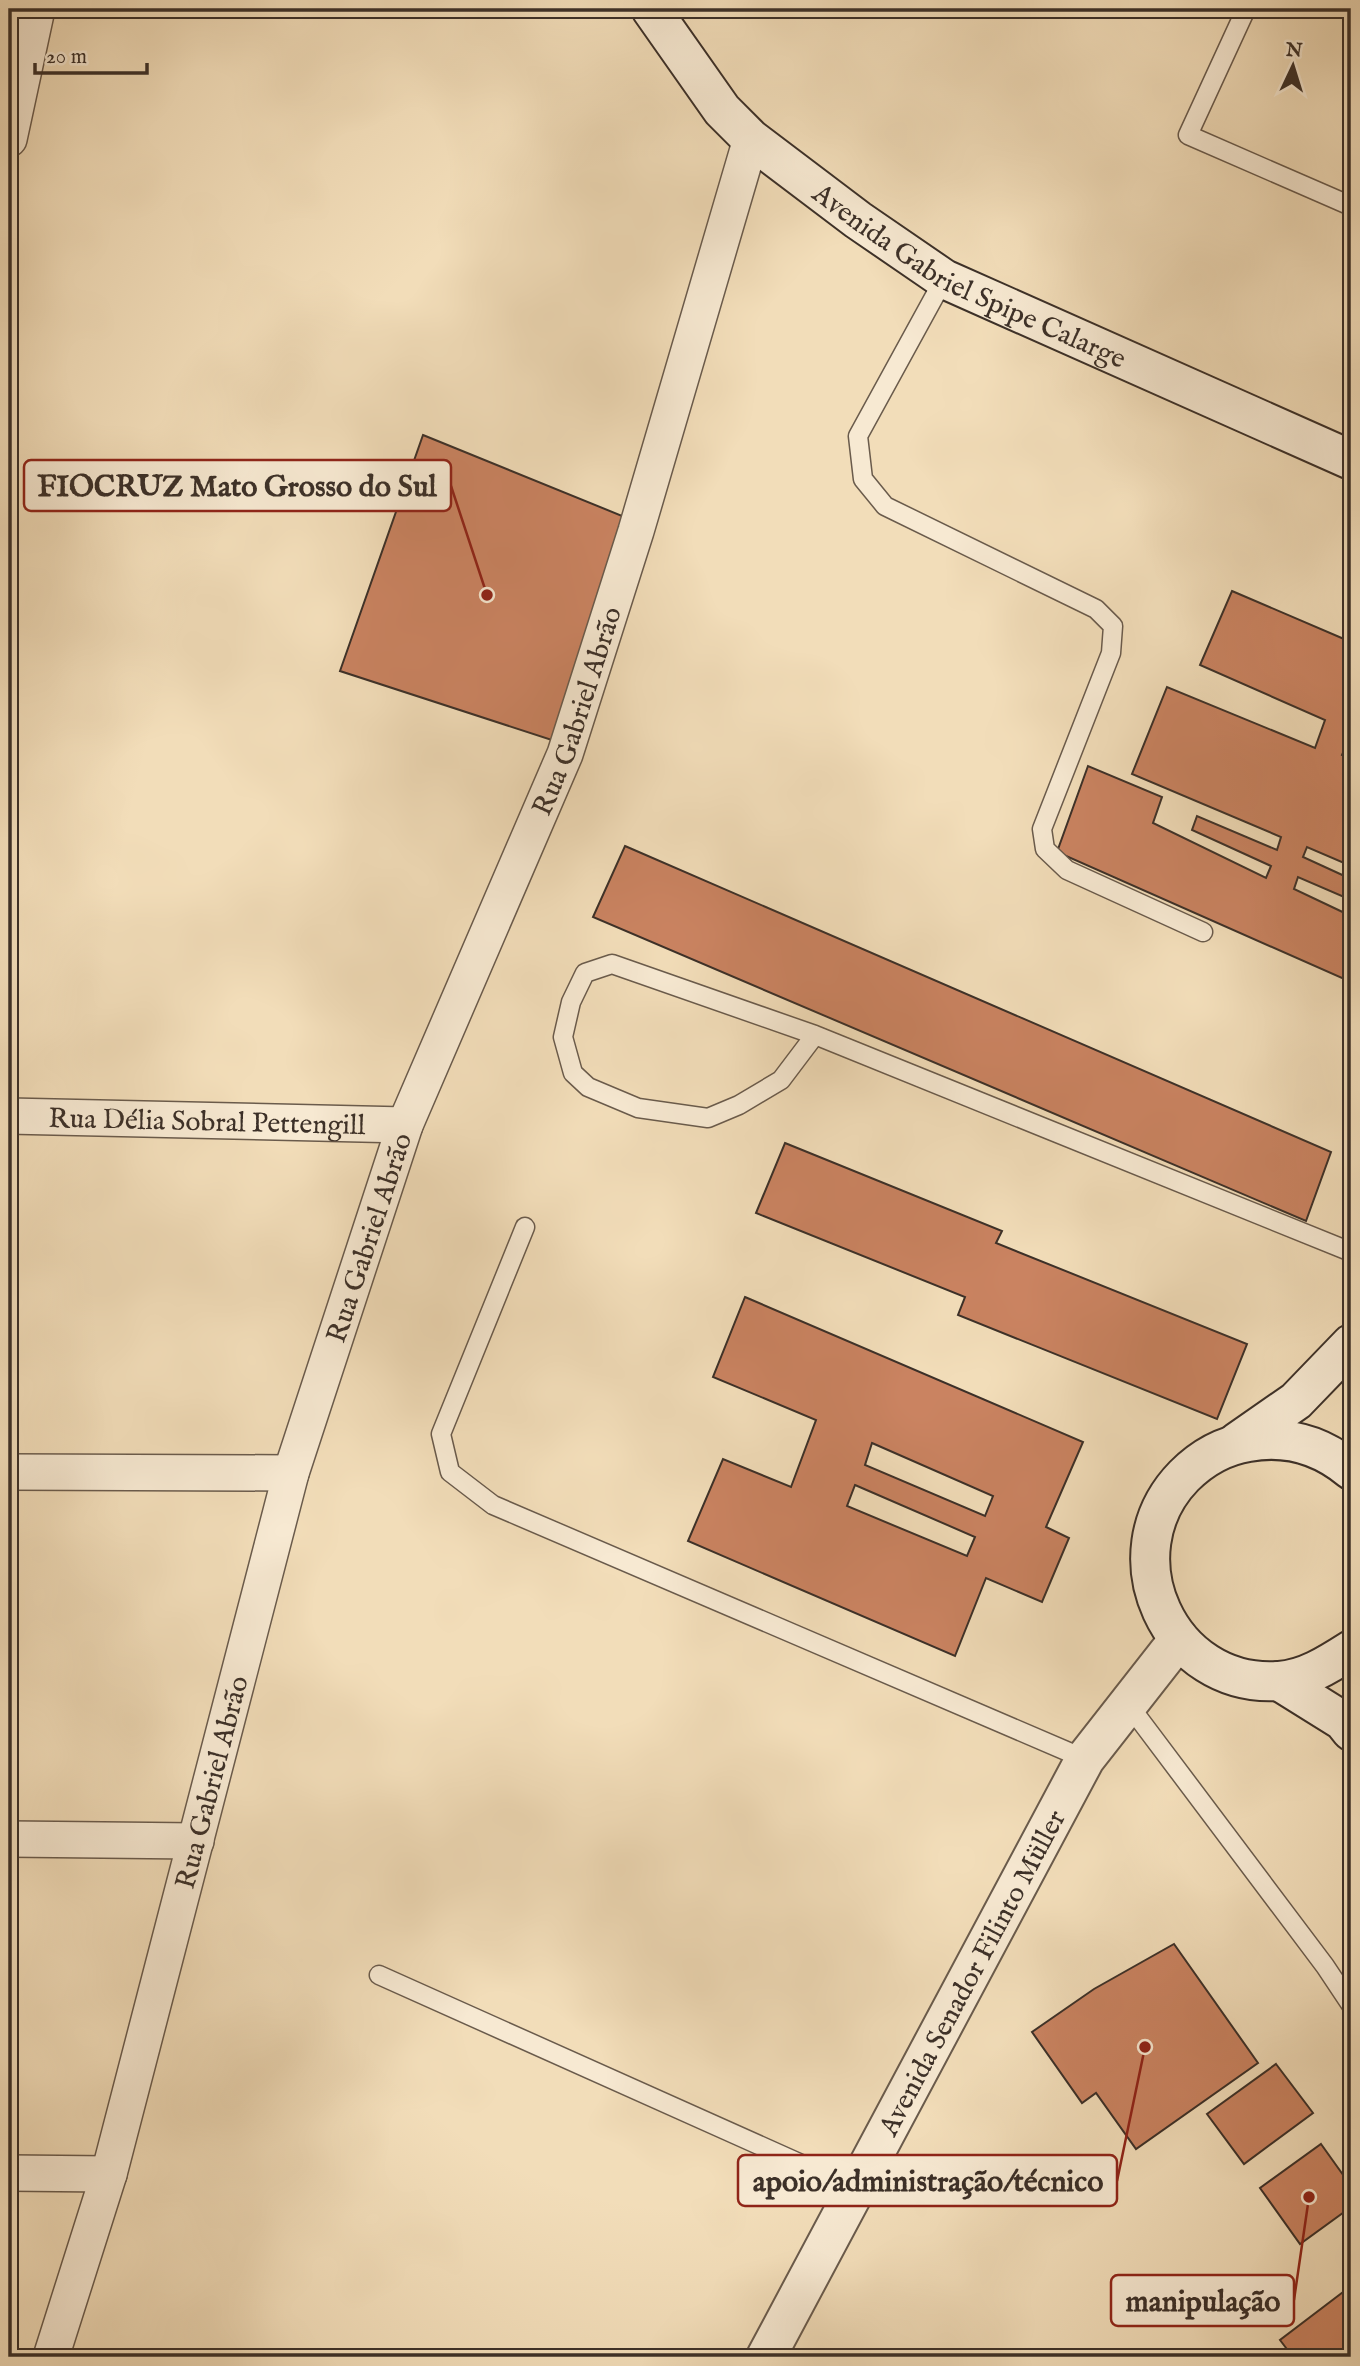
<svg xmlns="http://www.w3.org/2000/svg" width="1360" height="2366" viewBox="0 0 1360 2366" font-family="'IM FELL English',serif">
  <rect width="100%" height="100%" fill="#f2ddb9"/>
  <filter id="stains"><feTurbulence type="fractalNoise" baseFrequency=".00286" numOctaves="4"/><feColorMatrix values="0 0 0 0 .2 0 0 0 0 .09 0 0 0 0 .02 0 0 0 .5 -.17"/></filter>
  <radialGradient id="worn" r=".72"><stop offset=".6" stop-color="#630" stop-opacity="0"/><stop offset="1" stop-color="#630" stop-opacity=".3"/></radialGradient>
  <g fill="#ca8361" stroke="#3c3028" stroke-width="2" fill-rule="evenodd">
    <polygon points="423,435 632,520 561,743 340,671"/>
    <polygon points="1232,591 1351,642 1351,734 1342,755 1351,759 1351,866 1307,847 1303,857 1351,879 1351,900 1298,877 1294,889 1351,916 1351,982 1057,852 1088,766 1162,797 1153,823 1266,878 1271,866 1192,830 1197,816 1277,850 1281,837 1132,774 1167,687 1315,748 1325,720 1200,665"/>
    <polygon points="625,846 1331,1152 1306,1221 593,917"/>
    <polygon points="785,1143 1002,1231 996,1243 1247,1344 1217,1419 958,1315 965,1297 756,1213"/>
    <path d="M745,1297L1083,1442L1046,1527L1069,1538L1042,1602L986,1578L955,1656L688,1541L723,1459L791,1487L816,1420L713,1377ZM872,1443L993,1496L985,1516L865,1465ZM855,1485L975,1537L967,1556L847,1506Z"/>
    <polygon points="1174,1944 1258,2063 1136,2149 1096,2093 1082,2103 1032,2032 1094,1989"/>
    <polygon points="1276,2064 1313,2113 1244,2164 1207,2114"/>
    <polygon points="1321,2144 1351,2186 1351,2207 1300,2244 1260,2188"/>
    <polygon points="1351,2286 1351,2357 1293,2357 1280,2340"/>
  </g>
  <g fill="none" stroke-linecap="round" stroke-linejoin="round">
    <defs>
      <g id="service">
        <polyline points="1246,9 1188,135 1351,206"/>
        <polyline points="944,279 858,436 863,479 885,506 1096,609 1113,626 1111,653 1042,829 1045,849 1067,870 1203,932"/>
        <polyline points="815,1035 781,1080 739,1105 708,1118 638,1108 588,1087 573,1073 563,1037 571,1002 585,973 612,964 815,1035 1351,1252"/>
        <polyline points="525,1227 441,1434 450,1472 493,1505 1085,1759"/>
        <polyline points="1128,1704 1325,1966 1351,2005"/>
        <polyline points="379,1975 857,2189"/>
      </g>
      <g id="minor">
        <polyline points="9,139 37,9"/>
        <path id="s1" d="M9,1116L405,1125"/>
        <polyline points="9,1472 291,1473"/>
        <polyline points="9,1839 196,1841"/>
        <polyline points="9,2173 109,2174"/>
        <path id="s2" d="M51,2357L109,2174L291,1473L405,1125L565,754L636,531L751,139"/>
      </g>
      <g id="tertiary">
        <path id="s3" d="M766,2357L1085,1759L1179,1639"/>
      </g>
      <g id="secondary">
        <path id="s4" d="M651,9L722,110L751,139L858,220L944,279L1351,460"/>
        <polyline points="1237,1442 1296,1401 1351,1344"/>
        <path d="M1351,1470C1321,1445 1287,1435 1248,1442C1223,1446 1202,1458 1184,1476C1108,1554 1169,1689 1279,1681C1306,1679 1329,1664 1351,1650"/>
        <polyline points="1279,1681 1343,1721 1351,1731"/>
      </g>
    </defs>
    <use href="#service" stroke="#6a5b4c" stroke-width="21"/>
    <use href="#minor" stroke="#6a5b4c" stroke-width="38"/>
    <use href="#tertiary" stroke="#6a5b4c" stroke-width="42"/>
    <use href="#secondary" stroke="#3c3028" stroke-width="42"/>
    <use href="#service" stroke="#f7e9d2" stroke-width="18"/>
    <use href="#minor" stroke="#f7e9d2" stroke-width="35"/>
    <use href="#tertiary" stroke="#f7e9d2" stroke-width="38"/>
    <use href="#secondary" stroke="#f7e9d2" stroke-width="38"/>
  </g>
  <g text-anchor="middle" stroke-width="5" stroke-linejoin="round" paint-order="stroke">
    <g font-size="28" fill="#3c3028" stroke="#f7e9d2">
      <text dy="10" stroke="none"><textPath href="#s4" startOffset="424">Avenida Gabriel Spipe Calarge</textPath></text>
      <text dy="10" stroke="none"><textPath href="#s2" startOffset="1731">Rua Gabriel Abrão</textPath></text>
      <text dy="10" stroke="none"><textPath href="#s1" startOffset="198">Rua Délia Sobral Pettengill</textPath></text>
      <text dy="10" stroke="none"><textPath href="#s2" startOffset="1164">Rua Gabriel Abrão</textPath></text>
      <text dy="10" stroke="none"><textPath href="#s2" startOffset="597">Rua Gabriel Abrão</textPath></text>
      <text dy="10" stroke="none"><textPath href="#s3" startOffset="436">Avenida Senador Filinto Müller</textPath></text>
    </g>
  </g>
  <path fill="none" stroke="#8f2418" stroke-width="2.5" d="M487 595L451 486M1145 2047L1117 2181M1309 2197L1294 2300"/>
  <g fill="#8f2418" stroke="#f7e9d2" stroke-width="2.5">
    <circle cx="487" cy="595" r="7"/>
    <circle cx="1145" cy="2047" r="7"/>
    <circle cx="1309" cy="2197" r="7"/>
  </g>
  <g fill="#f7e9d2" stroke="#8f2418" stroke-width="2.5">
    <rect x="24" y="460" width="427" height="51" rx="7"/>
    <rect x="738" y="2155" width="379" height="51" rx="7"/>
    <rect x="1111" y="2275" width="183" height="51" rx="7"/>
  </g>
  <g font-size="30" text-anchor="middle" font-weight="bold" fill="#3c3028">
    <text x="237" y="496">FIOCRUZ Mato Grosso do Sul</text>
    <text x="928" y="2191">apoio/administração/técnico</text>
    <text x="1203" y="2311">manipulação</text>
  </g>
  <rect width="1360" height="2366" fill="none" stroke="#f2ddb9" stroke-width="35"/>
  <rect x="10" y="10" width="1339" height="2345" fill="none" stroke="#3c3028" stroke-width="3.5"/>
  <rect x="18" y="18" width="1325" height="2331" fill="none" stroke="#3c3028" stroke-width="2"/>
  <g transform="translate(1293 66) rotate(4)" stroke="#f7e9d2" stroke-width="5" paint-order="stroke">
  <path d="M0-5L12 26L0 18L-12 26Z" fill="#3c3028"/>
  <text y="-10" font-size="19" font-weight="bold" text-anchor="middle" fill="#3c3028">N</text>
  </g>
  <path d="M35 63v10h112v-10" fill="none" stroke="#3c3028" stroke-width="3.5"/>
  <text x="46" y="63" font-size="21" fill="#3c3028" stroke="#f7e9d2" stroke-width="5" paint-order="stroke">20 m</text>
  <rect width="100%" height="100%" filter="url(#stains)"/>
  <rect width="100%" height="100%" fill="url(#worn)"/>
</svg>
